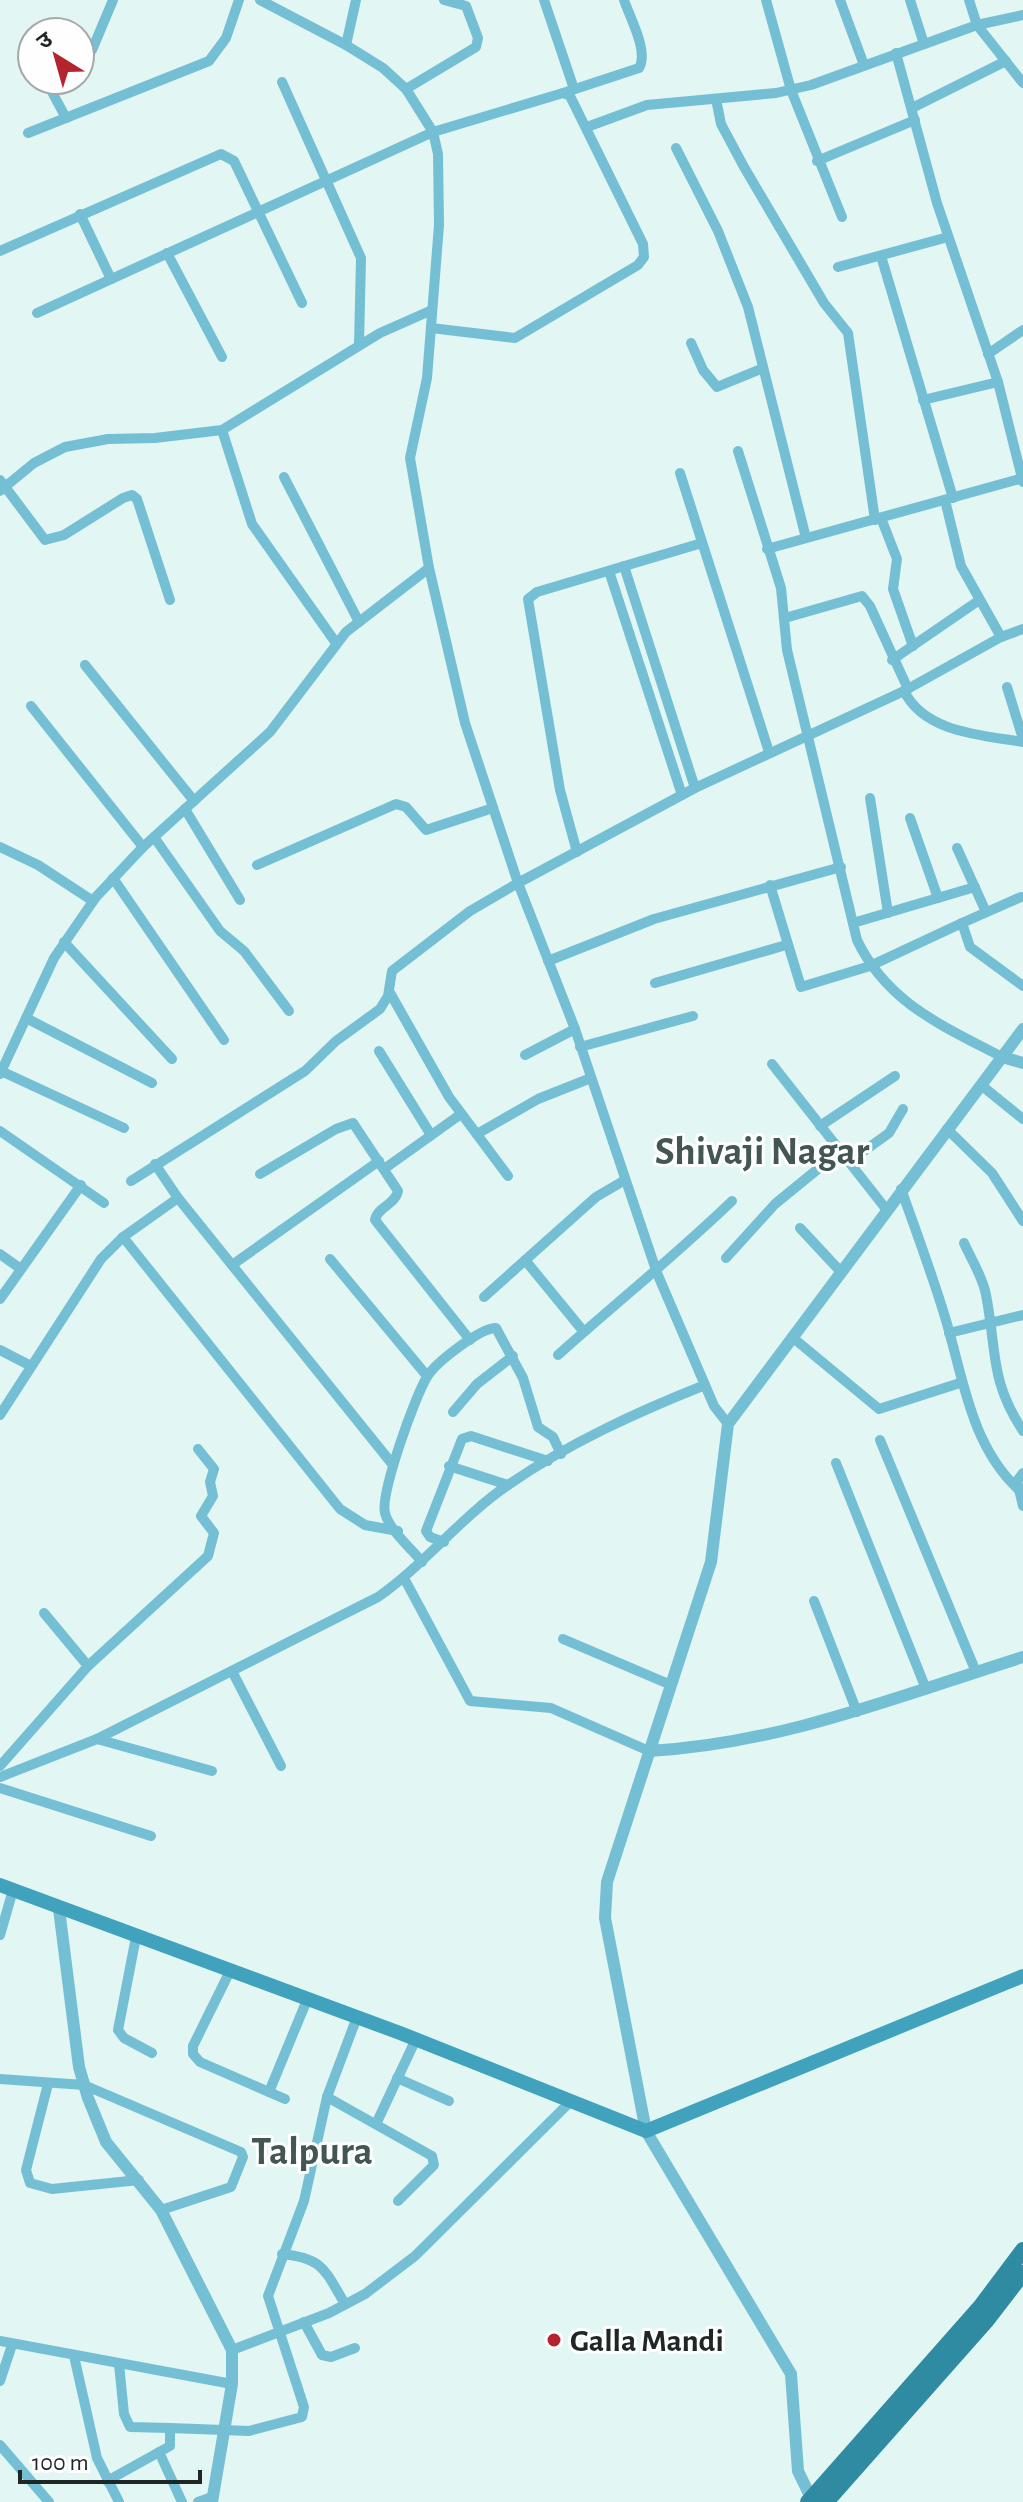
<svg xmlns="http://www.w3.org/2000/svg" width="1023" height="2502" viewBox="0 0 1023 2502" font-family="'Alegreya Sans','Noto Sans Devanagari',sans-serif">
  <rect width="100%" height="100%" fill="#e2f6f3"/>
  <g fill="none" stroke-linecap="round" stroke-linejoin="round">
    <g stroke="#75bfd5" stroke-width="10">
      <polyline points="260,0 346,45 383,68 406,89 433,132 438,154 439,225 427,378 410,458 429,568 465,723 518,883 575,1029 657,1273 714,1406 728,1424"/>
      <polyline points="544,0 574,89"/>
      <polyline points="766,0 791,90 842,217"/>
      <polyline points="840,0 864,65"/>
      <polyline points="910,0 924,44"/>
      <polyline points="969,0 977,25 1023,83"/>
      <polyline points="346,45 356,0"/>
      <polyline points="896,53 937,203 998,382 1023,482"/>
      <polyline points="80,60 92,50 113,0"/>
      <polyline points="53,80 52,92 66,118"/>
      <polyline points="282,82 361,258 359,345"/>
      <polyline points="406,89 476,47 478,38 466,6 444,0"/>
      <path d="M563,93L639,68C649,52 630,18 624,0"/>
      <polyline points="716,99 721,124 744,167 824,303 848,333 875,520"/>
      <polyline points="912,108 1006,61"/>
      <polyline points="587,127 647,105 776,93 811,85 977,25 1023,15"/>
      <polyline points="28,133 209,61 226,38 239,0"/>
      <polyline points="676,148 718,231 748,307 806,538"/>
      <polyline points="817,161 915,120"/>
      <polyline points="80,214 111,279"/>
      <polyline points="0,251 221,154 234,161 302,303"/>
      <polyline points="167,253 222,357"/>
      <polyline points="881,256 953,498"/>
      <polyline points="838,267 948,237"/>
      <polyline points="37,313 433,132 563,93 570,96 643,244 644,257 638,265 515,338 431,328"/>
      <polyline points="691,343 703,370 717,387 763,368"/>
      <polyline points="988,354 1023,330"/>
      <polyline points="923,400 998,382"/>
      <polyline points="222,430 252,524 336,643"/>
      <path d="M738,451L781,588L787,650L857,940C887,1003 943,1026 1002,1057"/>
      <polyline points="680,473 769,752"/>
      <polyline points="284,477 359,622"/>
      <polyline points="0,480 45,540 64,535 123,498 132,495 137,499 170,600"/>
      <polyline points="0,491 34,463 65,447 108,439 155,438 222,430 380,333 432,310"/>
      <polyline points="945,500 961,566 1001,637"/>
      <polyline points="881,518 897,559 893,589 913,646"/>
      <polyline points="767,549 1023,478"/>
      <polyline points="624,566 695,788"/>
      <polyline points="609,571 682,795"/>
      <polyline points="785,618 862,596 870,606 908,689"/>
      <polyline points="892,660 978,601"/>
      <polyline points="85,665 194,801"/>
      <polyline points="1007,687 1023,739"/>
      <path d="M904,691C925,733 982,735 1023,742"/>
      <polyline points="31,706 143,847"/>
      <polyline points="870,798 888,913"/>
      <polyline points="185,809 240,900"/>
      <polyline points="910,818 938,898"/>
      <polyline points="154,837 220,931 244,951 289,1011"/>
      <polyline points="0,847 38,865 93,901"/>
      <polyline points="957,848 986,912"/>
      <polyline points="577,852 560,790 528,599 537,592 702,543"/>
      <polyline points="257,865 396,804 406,807 426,830 493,808"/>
      <polyline points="113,878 224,1040"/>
      <polyline points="770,885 801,987 870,966 962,923"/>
      <polyline points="1021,897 962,923 970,947 1023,986"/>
      <polyline points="853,923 975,887"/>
      <polyline points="64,942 172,1059"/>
      <polyline points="548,961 654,919 841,867"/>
      <polyline points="655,983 786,945"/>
      <polyline points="389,991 449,1097 508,1176"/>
      <polyline points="26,1018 152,1083"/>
      <polyline points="580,1047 693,1016"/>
      <polyline points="379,1051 431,1135"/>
      <polyline points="525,1055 575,1029"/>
      <polyline points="772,1064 886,1209"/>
      <polyline points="1,1071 124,1128"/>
      <polyline points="0,1074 54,958 96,897 143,847 270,732 346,632 429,568"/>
      <polyline points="981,1085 1023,1119"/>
      <polyline points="820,1126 895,1076"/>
      <polyline points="947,1129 992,1173 1023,1221"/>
      <polyline points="0,1131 104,1203"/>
      <polyline points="477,1134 538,1099 591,1078"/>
      <polyline points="849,1162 889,1133 903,1109"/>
      <polyline points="155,1164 178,1198 393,1465"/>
      <polyline points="384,1169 461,1114"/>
      <path d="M260,1174L336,1129L353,1123L398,1191C395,1205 377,1207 375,1220L470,1340"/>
      <polyline points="131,1181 305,1071 336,1041 380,1009 388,996 392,971 470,911 518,883 695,788 904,691 1001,637 1023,629"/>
      <path d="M901,1189C916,1231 932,1274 945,1317C963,1376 970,1444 1018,1489"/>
      <polyline points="800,1228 840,1271"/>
      <polyline points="123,1237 340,1509 365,1525 398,1531"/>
      <path d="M964,1243C971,1259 983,1277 986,1295C997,1350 989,1379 1023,1431"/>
      <polyline points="0,1254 21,1269"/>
      <polyline points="726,1258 775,1204 840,1151"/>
      <polyline points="330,1259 427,1376"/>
      <polyline points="525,1260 584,1332"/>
      <polyline points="232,1265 379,1161"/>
      <polyline points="484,1297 596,1197 625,1180"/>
      <polyline points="0,1299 81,1185"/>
      <polyline points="949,1333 1023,1315"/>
      <polyline points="792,1337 879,1409 960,1383"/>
      <polyline points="0,1350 31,1366"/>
      <path d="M558,1355C616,1303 676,1255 732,1201"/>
      <polyline points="453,1412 477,1384 513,1356"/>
      <polyline points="0,1415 101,1259 123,1237 178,1198"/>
      <polyline points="880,1440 976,1672"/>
      <polyline points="836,1463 926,1689"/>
      <polyline points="449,1466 508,1485"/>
      <polyline points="1023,1473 1017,1481 1023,1506"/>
      <polyline points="444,1542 430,1537 426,1531 462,1439 471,1436 548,1461"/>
      <path d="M422,1562C412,1549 389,1530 385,1513C380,1494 415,1396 427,1377C435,1363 480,1328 496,1328L523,1378L538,1427L553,1437L561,1454"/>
      <polyline points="404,1578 470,1701 551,1708 649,1751"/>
      <polyline points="814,1601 857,1712"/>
      <polyline points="44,1613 88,1666"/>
      <polyline points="563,1639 671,1685"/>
      <polyline points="233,1673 281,1766"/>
      <polyline points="97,1739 212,1771"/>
      <polyline points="0,1766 88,1666 208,1556 214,1533 201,1516 213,1496 210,1482 214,1469 198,1449"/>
      <path d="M0,1777L97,1739L378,1597C425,1564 461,1517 508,1485C569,1443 637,1412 705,1385"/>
      <polyline points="0,1788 151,1836"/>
      <polyline points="0,1935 13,1890"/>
      <polyline points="136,1937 118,2030 124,2038 152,2053"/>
      <polyline points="230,1971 193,2046 193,2054 200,2062 285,2099"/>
      <polyline points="397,2078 449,2101"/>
      <polyline points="0,2079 84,2085 241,2152 243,2157 231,2187 161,2210"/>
      <polyline points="48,2084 26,2170 30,2183 52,2189 139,2180"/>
      <polyline points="269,2092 307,2000"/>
      <polyline points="327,2097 432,2156 434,2165 398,2201"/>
      <polyline points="376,2124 416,2039"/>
      <path d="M282,2254C324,2258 325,2271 345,2304"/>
      <polyline points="304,2322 322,2355 331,2357 355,2348"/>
      <polyline points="0,2341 232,2384"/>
      <polyline points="232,2350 329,2313 365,2294 415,2256 570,2102"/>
      <polyline points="74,2356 97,2458 119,2502"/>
      <polyline points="119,2364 124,2414 130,2427 170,2428"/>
      <polyline points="0,2381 12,2345"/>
      <polyline points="0,2445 49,2502"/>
      <polyline points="159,2452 182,2502"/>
      <polyline points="107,2481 170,2446 170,2428 249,2431 302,2417 304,2407 268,2296 304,2201 327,2097 357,2017"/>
      <polyline points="198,2502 212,2497"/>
    </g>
    <g stroke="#75bfd5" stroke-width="12">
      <polyline points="1002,1057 1023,1063"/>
      <path d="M649,1751C780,1744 899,1696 1023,1657"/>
      <polyline points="59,1909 79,2067 88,2098 106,2142 161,2210 232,2350 232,2384 212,2502"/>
      <polyline points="813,2502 798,2471 791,2374 646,2131 605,1918 607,1882 711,1562 728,1424 1023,1029"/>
    </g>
    <polyline stroke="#40a2bc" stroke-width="14" points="0,1885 400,2033 646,2131 1023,1976"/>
    <g stroke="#2f8ba2" stroke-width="16">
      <polyline points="808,2502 981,2306 1023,2250"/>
      <polyline points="826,2502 987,2320 1023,2273"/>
    </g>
  </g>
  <circle fill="#b5242e" stroke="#fefefe" stroke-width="3" cx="554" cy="2340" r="8"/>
  <g text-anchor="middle" stroke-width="6" stroke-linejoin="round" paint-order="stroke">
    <g font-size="32" font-weight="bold" fill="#1f2726" stroke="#fefefe" text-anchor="start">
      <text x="570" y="2351">Galla Mandi</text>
    </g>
    <g font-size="40" font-weight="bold" fill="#445653" stroke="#fefefe">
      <text x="762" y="1164">Shivaji Nagar</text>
      <text x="312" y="2164">Talpura</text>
    </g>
  </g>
  <g transform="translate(56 56) rotate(323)"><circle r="38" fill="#fefefe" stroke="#a5a8a8" stroke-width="2"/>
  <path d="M0-6L14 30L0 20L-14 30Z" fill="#b5242e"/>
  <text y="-12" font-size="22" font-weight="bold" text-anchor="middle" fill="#1f2726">उ</text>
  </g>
  <path d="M20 2470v12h180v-12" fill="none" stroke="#1f2726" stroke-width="4"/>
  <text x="32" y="2470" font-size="24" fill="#1f2726" stroke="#fefefe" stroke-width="6" paint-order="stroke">100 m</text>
</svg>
